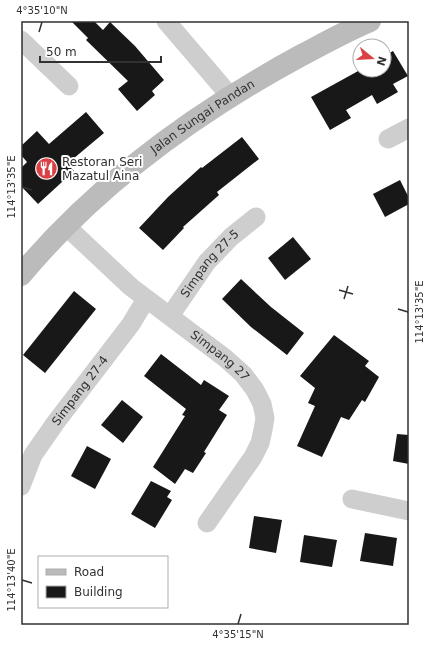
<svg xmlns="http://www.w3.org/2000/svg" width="430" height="646" viewBox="0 0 430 646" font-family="'DejaVu Sans',sans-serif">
  <rect width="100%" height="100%" fill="#fff"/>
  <g fill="#181818">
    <polygon points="71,21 94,21 103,30 110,22 135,46 164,80 152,91 155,95 137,111 118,89 128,81 86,40 88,38"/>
    <polygon points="393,51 408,76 393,84 398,92 377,104 372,95 346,110 351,118 330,130 311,97 360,70 384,70 384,56"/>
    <polygon points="86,112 104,133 67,164 74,171 38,204 21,186 21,168 27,162 21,155 21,146 37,131 49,144"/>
    <polygon points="242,137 259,159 217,192 219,195 183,227 184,228 163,250 139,228 168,197 201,167 202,168"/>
    <polygon points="400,180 409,198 409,204 385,217 373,194"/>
    <polygon points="293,237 311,259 285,280 268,258"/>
    <polygon points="241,279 271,307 304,333 287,355 251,327 222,299"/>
    <polygon points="74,291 96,309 45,373 23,355"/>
    <polygon points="334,335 369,361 365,366 379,377 365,402 362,400 349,420 341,417 322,457 297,446 315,406 308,403 315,388 300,376"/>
    <polygon points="161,354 201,385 204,380 229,396 219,410 227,415 204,452 206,453 193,473 185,469 175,484 153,467 185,416 182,415 186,409 144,376"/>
    <polygon points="122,400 143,417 123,443 101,425"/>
    <polygon points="397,434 409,435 409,464 393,461"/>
    <polygon points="87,446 111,459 95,489 71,476"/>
    <polygon points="151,481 171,491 167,497 172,500 155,528 131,514"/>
    <polygon points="254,516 282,520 276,553 249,548"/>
    <polygon points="365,533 397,538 393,566 360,561"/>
    <polygon points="304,535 337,540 332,567 300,562"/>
  </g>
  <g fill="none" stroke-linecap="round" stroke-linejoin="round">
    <g stroke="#cecece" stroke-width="19">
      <polyline points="166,21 231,97"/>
      <polyline points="21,40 69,86"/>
      <polyline points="388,139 409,128"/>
      <path id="s1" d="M67,227L131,287L225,358L243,374L255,390L262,404L265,418L263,430L260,443L253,457L207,523"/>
      <path id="s2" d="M170,316L207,262L231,237L256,217"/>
      <path id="s3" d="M21,486L33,455L56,422L131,324L146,299"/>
      <polyline points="352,499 409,511"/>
    </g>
    <path stroke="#bbb" stroke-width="22" id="s4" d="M21,275C96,185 197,112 300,56C323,44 346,31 370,21"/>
  </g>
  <path fill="none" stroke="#313131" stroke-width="1.5" d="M39,32L42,22M22,187L32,190M339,290L353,294M344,299L348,286M398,309L408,312M22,580L32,583M238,624L241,614"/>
  <defs>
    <symbol id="restaurant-disc" viewBox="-11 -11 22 22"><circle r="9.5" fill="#da4147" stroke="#fff"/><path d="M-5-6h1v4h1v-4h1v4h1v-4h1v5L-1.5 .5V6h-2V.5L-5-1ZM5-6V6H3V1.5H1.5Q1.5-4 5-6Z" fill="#fff"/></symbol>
  </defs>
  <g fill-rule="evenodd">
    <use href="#restaurant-disc" x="34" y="156" width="25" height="25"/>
  </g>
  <g text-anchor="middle" stroke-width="4" stroke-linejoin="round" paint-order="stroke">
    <g font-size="12" fill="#313131" stroke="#fff">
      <text dy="4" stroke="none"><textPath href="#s4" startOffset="242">Jalan Sungai Pandan</textPath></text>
      <text dy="4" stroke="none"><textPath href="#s2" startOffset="66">Simpang 27-5</textPath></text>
      <text dy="4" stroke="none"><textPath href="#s1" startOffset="200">Simpang 27</textPath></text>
      <text dy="4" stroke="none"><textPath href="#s3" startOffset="113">Simpang 27-4</textPath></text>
    </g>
    <g font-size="12" fill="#313131" stroke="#fff" text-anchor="start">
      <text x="62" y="166">Restoran Seri<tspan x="62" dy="14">Mazatul Aina</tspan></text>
    </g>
  </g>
  <rect width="430" height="646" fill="none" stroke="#ffffff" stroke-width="44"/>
  <rect x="38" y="556" width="130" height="52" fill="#ffffff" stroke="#adadad"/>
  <rect x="46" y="569" width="20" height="6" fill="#bbbbbb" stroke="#adadad"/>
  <text x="74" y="576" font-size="12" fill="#313131">Road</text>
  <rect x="46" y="586" width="20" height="12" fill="#181818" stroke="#adadad"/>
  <text x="74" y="596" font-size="12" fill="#313131">Building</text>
  <g transform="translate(372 58) rotate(108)"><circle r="19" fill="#ffffff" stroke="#adadad"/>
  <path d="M0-3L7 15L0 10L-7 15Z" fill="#da4147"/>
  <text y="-6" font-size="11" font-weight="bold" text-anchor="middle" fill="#313131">N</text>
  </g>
  <path d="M40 56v6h121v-6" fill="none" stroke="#313131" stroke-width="2"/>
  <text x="46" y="56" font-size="12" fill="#313131" stroke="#ffffff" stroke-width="3" paint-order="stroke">50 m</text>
  <rect x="22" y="22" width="386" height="602" fill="none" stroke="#313131" stroke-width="1.5"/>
  <g font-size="10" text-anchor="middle" fill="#313131">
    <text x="42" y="14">4°35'10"N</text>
    <text transform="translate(11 187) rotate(-90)" y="4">114°13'35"E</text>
    <text transform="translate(419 312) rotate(-90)" y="4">114°13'35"E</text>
    <text transform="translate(11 580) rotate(-90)" y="4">114°13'40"E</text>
    <text x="238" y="638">4°35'15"N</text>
  </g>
</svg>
